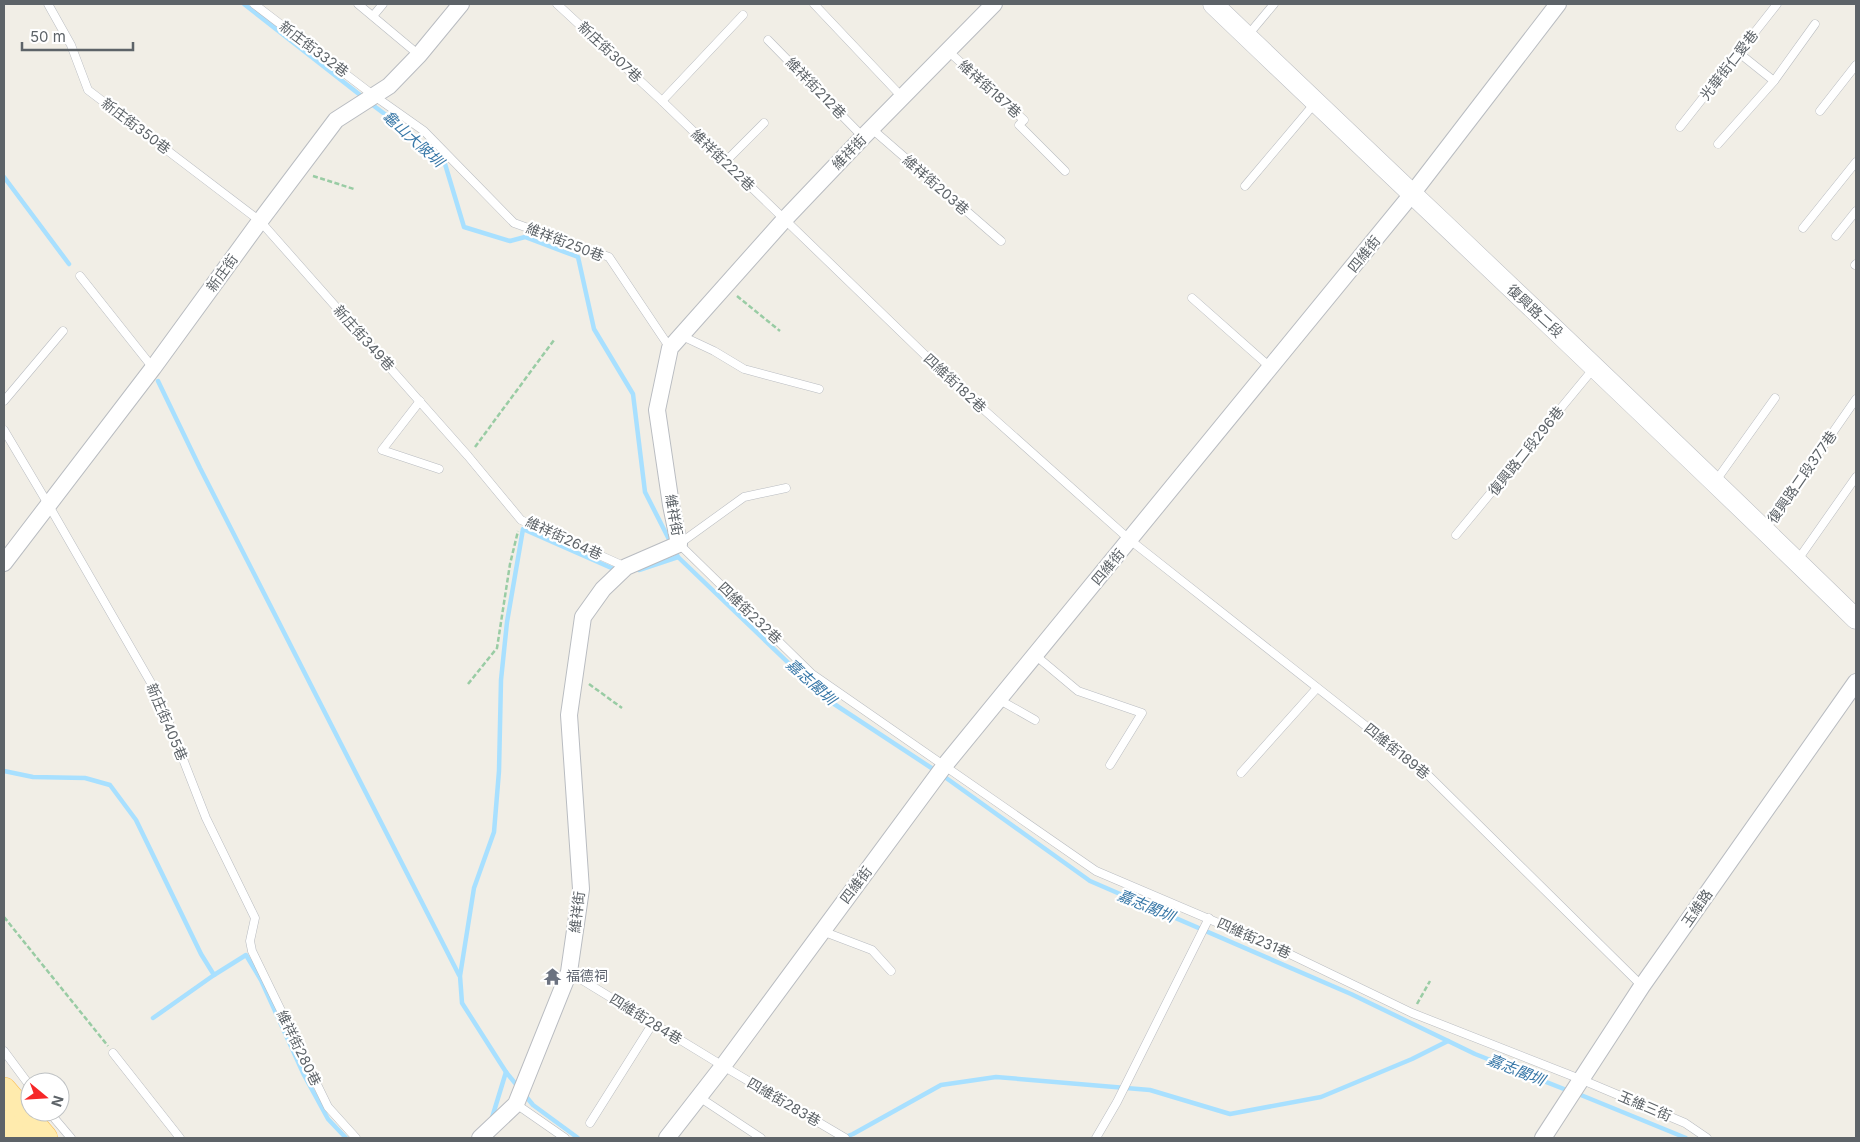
<svg xmlns="http://www.w3.org/2000/svg" width="1860" height="1142" viewBox="0 0 1860 1142" font-family="Inter,'Noto Sans TC',sans-serif">
  <rect width="100%" height="100%" fill="#f1eee6"/>
  <g fill="none" stroke-linecap="round" stroke-linejoin="round">
    <g stroke="#a8e0ff" stroke-width="4.5">
      <polyline points="244,4 364,98"/>
      <polyline points="370,103 414,136 445,164 464,227 510,241 525,237 578,257 594,329 633,394 645,492 678,557 825,698 936,771"/>
      <polyline points="4,177 69,264"/>
      <polyline points="158,381 200,468 459,975"/>
      <polyline points="639,570 678,557"/>
      <polyline points="4,771 33,777 85,778 110,785 136,820 201,954 214,975 246,955 261,980 304,1075 328,1119 346,1138"/>
      <polyline points="942,775 1090,881 1351,994 1475,1054 1569,1091"/>
      <polyline points="153,1018 214,975"/>
      <polyline points="519,1088 506,1072 462,1003 460,976 474,888 494,832 499,771 501,680 507,622 523,529 616,570"/>
      <polyline points="1576,1093 1686,1138"/>
      <polyline points="524,1094 533,1105 578,1138"/>
      <polyline points="491,1121 506,1072"/>
      <polyline points="843,1138 853,1134 941,1085 996,1077 1150,1090 1230,1114 1321,1097 1412,1059 1448,1041"/>
    </g>
    <defs>
      <g id="service">
        <polyline points="48,4 71,45 88,90 260,221 468,456 521,520 626,567"/>
        <polyline points="254,4 373,95 424,131 514,223 609,257 670,348"/>
        <polyline points="358,4 419,55"/>
        <polyline points="557,4 662,101 955,384 1130,540 1428,775 1642,986"/>
        <polyline points="814,4 902,97"/>
        <polyline points="373,16 383,4"/>
        <polyline points="1248,35 1274,4"/>
        <polyline points="768,40 863,137"/>
        <polyline points="947,50 1024,120 1019,125 1065,171"/>
        <polyline points="1739,53 1774,81"/>
        <polyline points="662,101 743,15"/>
        <polyline points="1820,111 1856,65"/>
        <polyline points="1680,127 1777,4"/>
        <polyline points="872,129 1001,241"/>
        <polyline points="1718,144 1774,81 1815,24"/>
        <polyline points="725,162 764,123"/>
        <polyline points="1245,186 1315,103"/>
        <polyline points="1803,228 1856,162"/>
        <polyline points="1836,236 1856,211"/>
        <polyline points="1855,265 1856,264"/>
        <polyline points="80,276 153,368"/>
        <polyline points="1192,298 1270,367"/>
        <polyline points="682,336 714,351 744,369 819,389"/>
        <polyline points="4,401 63,331"/>
        <polyline points="420,401 382,450 439,469"/>
        <polyline points="4,430 48,504 158,695 206,818 255,918 250,941 252,951 328,1107 356,1138"/>
        <polyline points="1715,482 1775,398"/>
        <polyline points="786,488 744,497 679,544 812,674 1096,871 1277,948 1412,1013 1580,1079 1685,1123 1707,1138"/>
        <polyline points="1765,530 1856,399"/>
        <polyline points="1456,535 1594,368"/>
        <polyline points="1797,561 1856,477"/>
        <polyline points="1035,655 1078,691 1142,713 1110,765"/>
        <polyline points="998,699 1035,720"/>
        <polyline points="1241,773 1317,688"/>
        <polyline points="822,931 872,950 891,971"/>
        <polyline points="569,972 723,1066 845,1138"/>
        <polyline points="4,1051 30,1086"/>
        <polyline points="113,1053 180,1138"/>
        <polyline points="699,1097 761,1138"/>
        <polyline points="516,1104 565,1138"/>
        <polyline points="49,1112 71,1138"/>
        <polyline points="590,1123 653,1023"/>
        <polyline points="1096,1138 1117,1102 1209,918"/>
      </g>
      <g id="minor">
        <polyline points="4,563 153,368 260,221 336,120 389,86 419,55 461,4"/>
        <polyline points="480,1138 516,1104 569,972 581,889 569,715 583,617 603,589 626,567 679,544 671,505 657,410 670,348 784,220 863,137 994,4"/>
        <polyline points="667,1138 723,1066 945,765 1412,194 1558,4"/>
        <polyline points="1543,1138 1642,986 1856,682"/>
      </g>
      <path id="tertiary" d="M1213,4C1427,209 1644,412 1856,619"/>
      <g id="primary">
        <polyline points="4,1090 45,1138"/>
        <polyline points="4,1123 16,1138"/>
      </g>
    </defs>
    <use href="#service" stroke="#b9bcc1" stroke-width="9"/>
    <use href="#minor" stroke="#b9bcc1" stroke-width="18"/>
    <use href="#tertiary" stroke="#b9bcc1" stroke-width="21"/>
    <use href="#primary" stroke="#fcbf54" stroke-width="26"/>
    <g stroke="#99cca4" stroke-width="2.5" stroke-dasharray="5 2.5" stroke-linecap="butt">
      <polyline points="313,176 354,189"/>
      <polyline points="737,296 780,331"/>
      <polyline points="475,447 554,340"/>
      <polyline points="468,684 497,648 510,564 518,531"/>
      <polyline points="589,684 622,708"/>
      <polyline points="4,917 108,1046"/>
      <polyline points="1417,1004 1430,981"/>
    </g>
    <use href="#service" stroke="#fff" stroke-width="8"/>
    <use href="#minor" stroke="#fff" stroke-width="16"/>
    <use href="#tertiary" stroke="#fff" stroke-width="20"/>
    <use href="#primary" stroke="#ffebad" stroke-width="25"/>
  </g>
  <defs>
    <symbol id="temple-bare" viewBox="-9 -9 18 18"><path d="M0-6L5-2H3V0L6.5 2.5H4V6H1.5V3h-3V6H-4V2.5H-6.5L-3 0V-2H-5Z" fill="#6b7280" stroke="#fff" stroke-width="2.5" paint-order="stroke"/></symbol>
  </defs>
  <g fill-rule="evenodd">
    <use href="#temple-bare" x="540" y="964" width="25" height="25"/>
  </g>
  <g text-anchor="middle" stroke-width="4.5" stroke-linejoin="round" paint-order="stroke">
    <g font-size="14" fill="#5d6368" stroke="#fff">
      <text transform="translate(314 49) rotate(37)" y="5">新庄街332巷</text>
      <text transform="translate(610 52) rotate(43)" y="5">新庄街307巷</text>
      <text transform="translate(1729 65) rotate(-52)" y="5">光華街仁愛巷</text>
      <text transform="translate(816 88) rotate(46)" y="5">維祥街212巷</text>
      <text transform="translate(990 89) rotate(42)" y="5">維祥街187巷</text>
      <text transform="translate(136 126) rotate(37)" y="5">新庄街350巷</text>
      <text transform="translate(849 152) rotate(-46)" y="5">維祥街</text>
      <text transform="translate(723 160) rotate(44)" y="5">維祥街222巷</text>
      <text transform="translate(936 185) rotate(41)" y="5">維祥街203巷</text>
      <text transform="translate(565 242) rotate(21)" y="5">維祥街250巷</text>
      <text transform="translate(1364 254) rotate(-51)" y="5">四維街</text>
      <text transform="translate(222 273) rotate(-54)" y="5">新庄街</text>
      <text transform="translate(1535 311) rotate(43)" y="5">復興路二段</text>
      <text transform="translate(364 338) rotate(48)" y="5">新庄街349巷</text>
      <text transform="translate(955 383) rotate(43)" y="5">四維街182巷</text>
      <text transform="translate(1526 451) rotate(-51)" y="5">復興路二段296巷</text>
      <text transform="translate(1802 477) rotate(-55)" y="5">復興路二段377巷</text>
      <text transform="translate(674 515) rotate(80)" y="5">維祥街</text>
      <text transform="translate(564 538) rotate(25)" y="5">維祥街264巷</text>
      <text transform="translate(1108 567) rotate(-50)" y="5">四維街</text>
      <text transform="translate(750 613) rotate(44)" y="5">四維街232巷</text>
      <text transform="translate(167 722) rotate(67)" y="5">新庄街405巷</text>
      <text transform="translate(1397 751) rotate(39)" y="5">四維街189巷</text>
      <text transform="translate(856 885) rotate(-53)" y="5">四維街</text>
      <text transform="translate(1697 908) rotate(-55)" y="5">玉維路</text>
      <text transform="translate(577 912) rotate(-83)" y="5">維祥街</text>
      <text transform="translate(1254 938) rotate(24)" y="5">四維街231巷</text>
      <text transform="translate(646 1019) rotate(32)" y="5">四維街284巷</text>
      <text transform="translate(299 1048) rotate(64)" y="5">維祥街280巷</text>
      <text transform="translate(784 1102) rotate(30)" y="5">四維街283巷</text>
      <text transform="translate(1645 1106) rotate(23)" y="5">玉維三街</text>
    </g>
    <g font-size="14" fill="#5b616d" stroke="#fff" text-anchor="start">
      <text x="566" y="981">福德祠</text>
    </g>
    <g font-size="15" font-style="italic" fill="#3777a7" stroke="#fff">
      <text transform="translate(413 139) rotate(42)" y="5">龜山大陂圳</text>
      <text transform="translate(811 682) rotate(42)" y="5">嘉志閣圳</text>
      <text transform="translate(1146 906) rotate(23)" y="5">嘉志閣圳</text>
      <text transform="translate(1516 1070) rotate(22)" y="5">嘉志閣圳</text>
    </g>
  </g>
  <rect width="1860" height="1142" fill="none" stroke="#5d6368" stroke-width="10"/>
  <g transform="translate(45 1097) rotate(108)"><circle r="24" fill="#ffffff" stroke="#bec1c3"/>
  <path d="M0-4L9 19L0 12L-9 19Z" fill="#f62728"/>
  <text y="-8" font-size="14" font-weight="bold" text-anchor="middle" fill="#5d6368">N</text>
  </g>
  <path d="M22 42v8h111v-8" fill="none" stroke="#5d6368" stroke-width="2.5"/>
  <text x="30" y="42" font-size="15" fill="#5d6368" stroke="#ffffff" stroke-width="4" paint-order="stroke">50 m</text>
</svg>
